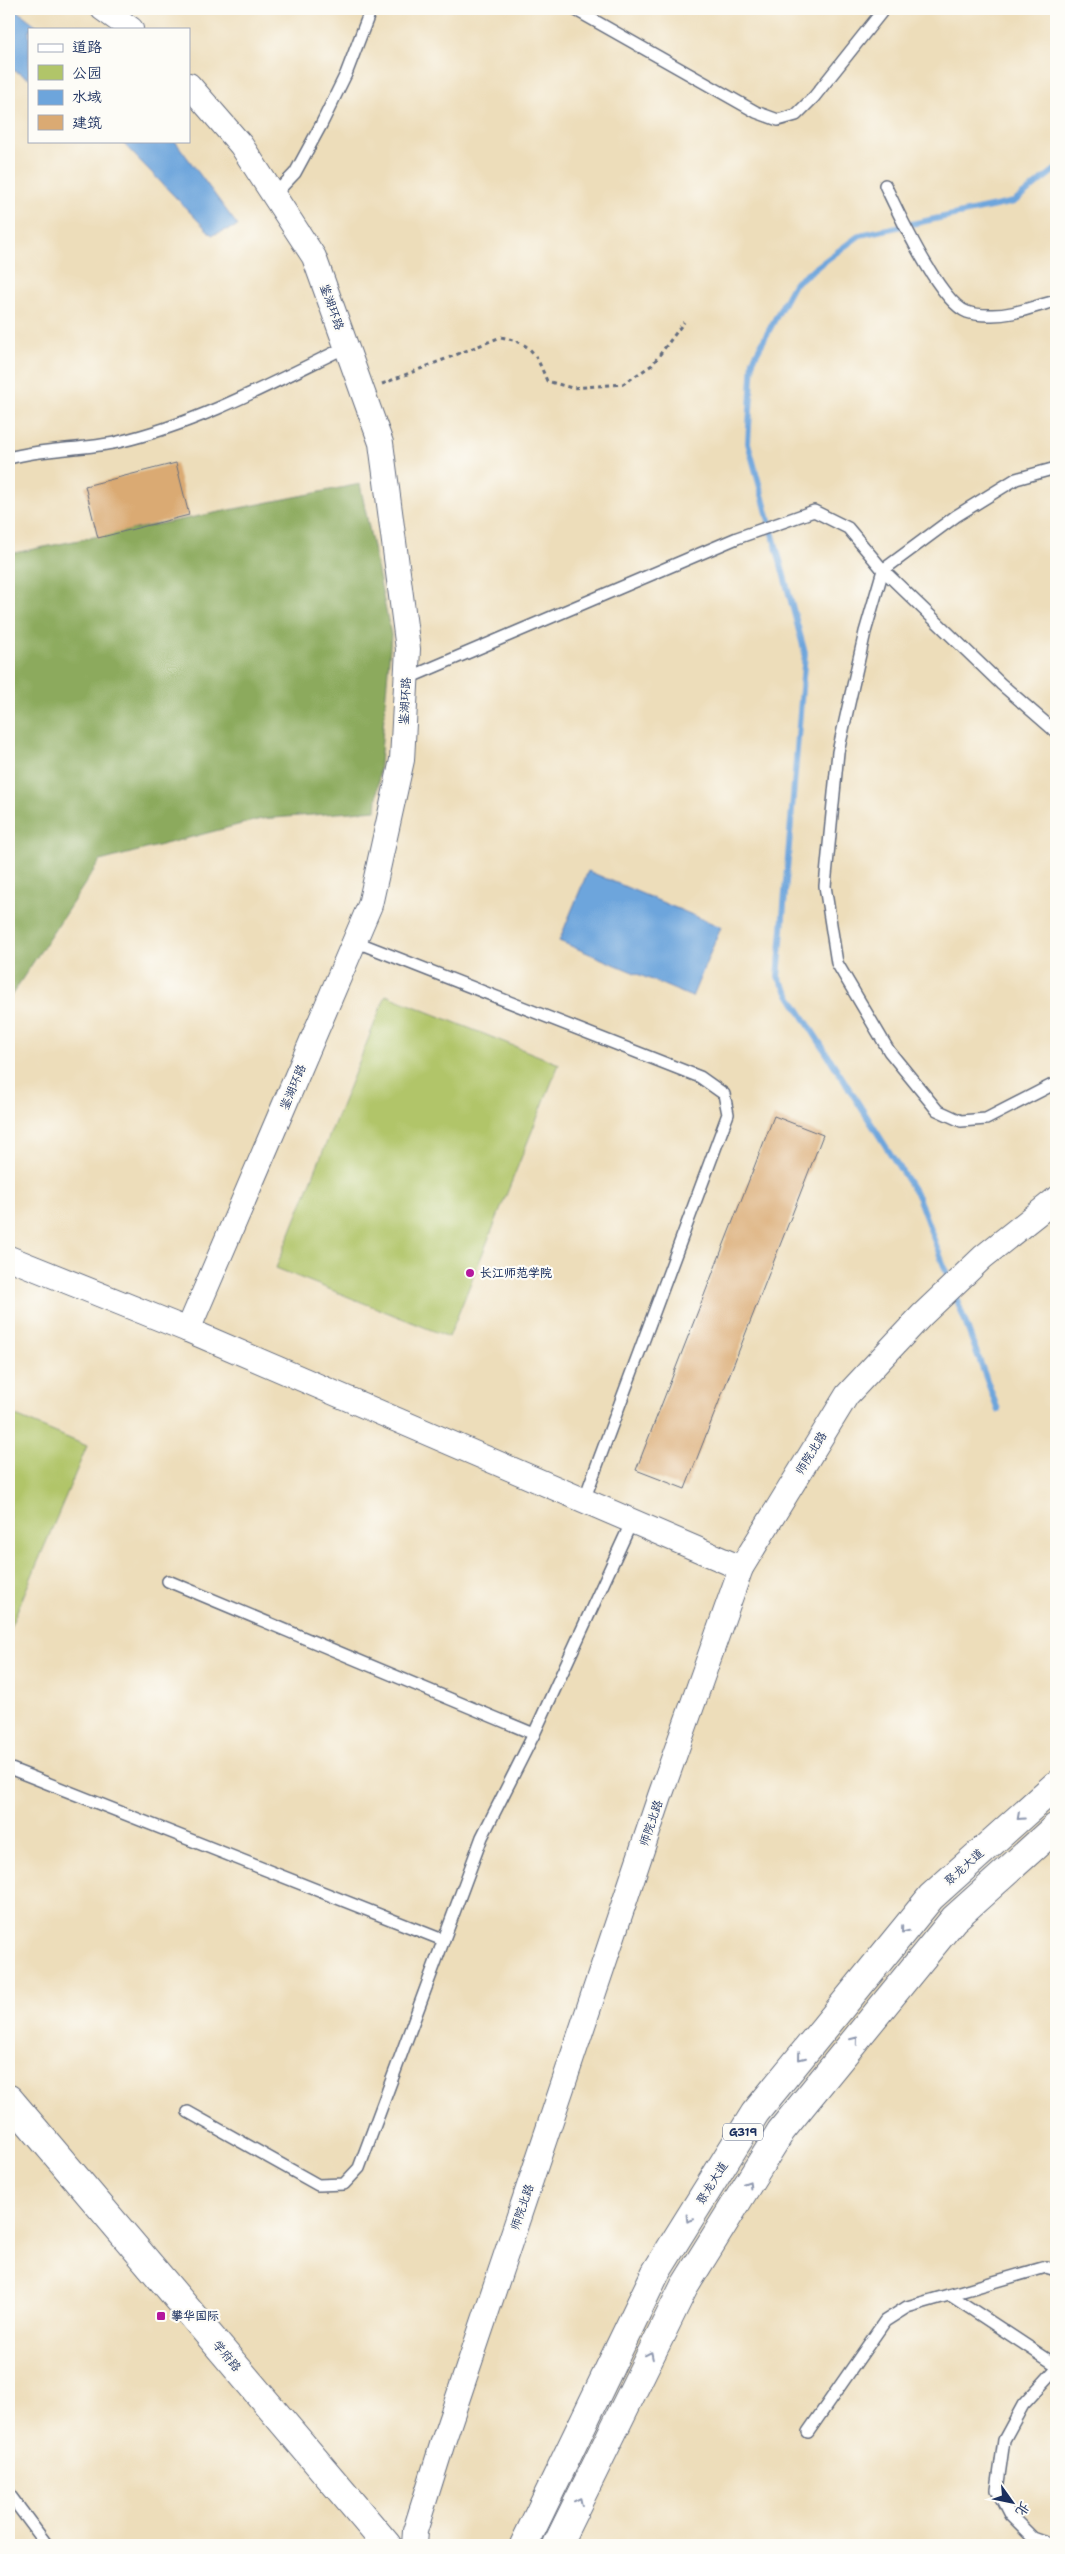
<svg xmlns="http://www.w3.org/2000/svg" width="1065" height="2554" viewBox="0 0 1065 2554" font-family="'Shantell Sans','LXGW WenKai TC',sans-serif">
  <rect width="100%" height="100%" fill="#fdfcf7"/>
  <filter id="ink" filterUnits="userSpaceOnUse"><feTurbulence type="fractalNoise" baseFrequency=".02" numOctaves="2"/><feDisplacementMap in="SourceGraphic" scale="10" xChannelSelector="R" yChannelSelector="G"/><feConvolveMatrix kernelMatrix="1 2 1 2 8 2 1 2 1" color-interpolation-filters="sRGB"/></filter>
  <filter id="wash" filterUnits="userSpaceOnUse"><feTurbulence type="fractalNoise" baseFrequency=".0096" numOctaves="4" result="noise"/><feDisplacementMap in="SourceGraphic" scale="20" xChannelSelector="R" yChannelSelector="G"/><feGaussianBlur stdDeviation="1.12" result="paint"/><feColorMatrix in="noise" values="0 0 0 0 0 0 0 0 0 0 0 0 0 0 0 0 0 1.4 0 .05"/><feComposite in="paint" operator="in"/></filter>
  <g filter="url(#wash)">
    <rect width="100%" height="100%" fill="#edddba"/>
    <g fill="#b1c569" stroke="#667a64">
      <polygon points="386,995 559,1064 449,1337 276,1268"/>
      <polygon points="9,1413 87,1446 9,1630"/>
    </g>
    <polygon fill="#8caa5d" stroke="#546c5e" points="360,484 391,635 376,810 261,819 100,861 9,999 9,554"/>
    <g fill="#6da5dc" stroke="#446a9d">
      <polygon points="9,9 15,9 41,29 29,29 29,78 9,68"/>
      <polygon points="121,141 175,141 238,226 212,235"/>
      <polygon points="588,871 721,927 692,997 559,941"/>
    </g>
    <g fill="none" stroke-linecap="round" stroke-linejoin="round">
      <g stroke="#6da5dc" stroke-width="6">
        <polyline points="950,1282 918,1197 778,977 805,653 748,443 753,360 794,284 860,235 1014,202 1056,169"/>
        <polyline points="954,1292 998,1410"/>
      </g>
    </g>
    <g id="blocks">
      <g fill="#daaa73">
        <polygon points="176,463 189,515 98,538 85,486"/>
        <polygon points="774,1116 823,1135 685,1489 636,1470"/>
      </g>
    </g>
  </g>
  <g filter="url(#ink)">
    <use href="#blocks" fill-opacity="0" stroke="#646c7e" stroke-width="1"/>
    <g fill="none" stroke-linecap="round" stroke-linejoin="round">
      <defs>
        <g id="service">
          <polyline points="574,9 756,112 778,120 796,115 814,97 884,9"/>
          <path d="M885,185C898,212 939,302 967,312C973,314 983,315 989,315C1013,316 1034,306 1056,301"/>
          <polyline points="274,195 295,173 321,125 346,74 371,9"/>
          <path d="M9,458C45,448 82,450 118,442C199,423 272,383 346,347"/>
          <polyline points="1056,468 1016,479 956,516 883,570 865,632 838,752 825,886 837,963 889,1051 937,1110 961,1121 986,1119 1056,1083"/>
          <polyline points="406,679 737,538 814,511 848,528 883,570 1001,684 1056,732"/>
          <polyline points="354,941 700,1077 724,1094 728,1114 584,1500"/>
          <polyline points="168,1581 534,1734"/>
          <polyline points="9,1768 443,1940"/>
          <polyline points="188,2112 318,2185 344,2184 359,2168 482,1837 534,1734 632,1521"/>
          <polyline points="950,2295 1056,2365"/>
          <polyline points="808,2432 885,2321 907,2307 1046,2267 1056,2270"/>
          <polyline points="9,2494 47,2545"/>
          <polyline points="1053,2545 1033,2538 1010,2515 997,2490 1004,2440 1023,2405 1056,2369"/>
        </g>
        <g id="minor">
          <polyline points="103,9 131,29"/>
          <polyline points="9,1258 188,1330 741,1568"/>
          <polyline points="188,1330 370,905 402,760 408,649 381,443 314,257 241,145 189,85"/>
          <polyline points="414,2545 415,2531 442,2445 660,1796 741,1568 847,1395 922,1315 983,1257 1056,1199"/>
        </g>
        <polyline id="tertiary" points="9,2099 387,2545"/>
        <g id="trunk">
          <polyline points="524,2545 656,2272 755,2113 931,1897 1056,1785"/>
          <polyline points="557,2545 684,2287 781,2131 954,1919 1056,1827"/>
        </g>
      </defs>
      <use href="#service" stroke="#646c7e" stroke-width="14"/>
      <use href="#minor" stroke="#646c7e" stroke-width="26"/>
      <use href="#tertiary" stroke="#646c7e" stroke-width="30"/>
      <use href="#trunk" stroke="#646c7e" stroke-width="30"/>
      <path stroke="#646c7e" stroke-width="3" stroke-dasharray="4 4" stroke-linecap="butt" d="M382,384L501,337C532,344 535,352 547,381L572,388L623,384L652,365L684,322"/>
      <use href="#service" stroke="#fff" stroke-width="11"/>
      <use href="#minor" stroke="#fff" stroke-width="24"/>
      <use href="#tertiary" stroke="#fff" stroke-width="28"/>
      <use href="#trunk" stroke="#fff" stroke-width="28"/>
    </g>
    <defs><path id="oneway-chevron" d="M-2-3.5L2.5 0L-2 3.5" fill="none" stroke-width="1.6" stroke-linecap="round" stroke-linejoin="round" transform="scale(1.25)"/></defs>
    <g stroke="#8d97ae">
      <use href="#oneway-chevron" transform="translate(1020 1817) rotate(138)"/>
      <use href="#oneway-chevron" transform="translate(904 1930) rotate(129)"/>
      <use href="#oneway-chevron" transform="translate(855 2040) rotate(-51)"/>
      <use href="#oneway-chevron" transform="translate(801 2057) rotate(129)"/>
      <use href="#oneway-chevron" transform="translate(748 2184) rotate(-58)"/>
      <use href="#oneway-chevron" transform="translate(689 2219) rotate(122)"/>
      <use href="#oneway-chevron" transform="translate(650 2355) rotate(-64)"/>
      <use href="#oneway-chevron" transform="translate(579 2501) rotate(-64)"/>
    </g>
  </g>
  <g fill="#b5179e" stroke="#fdfcf7" stroke-width="2">
    <circle cx="470" cy="1273" r="5"/>
    <rect x="156" y="2311" width="10" height="10" rx="2.5"/>
  </g>
  <g text-anchor="middle" stroke-width="4.5" stroke-linejoin="round" paint-order="stroke">
    <rect fill="#fdfcf7" stroke="#5f6c8c" stroke-width="1" x="723" y="2123.5" width="40" height="17" rx="4"/>
    <g font-size="11" font-weight="bold" fill="#1b2f5e">
      <text x="743" y="2136">G319</text>
    </g>
    <g font-size="12" fill="#1b2f5e" stroke="#fdfcf7">
      <text transform="translate(332 307) rotate(70)" y="4">鉴湖环路</text>
      <text transform="translate(405 701) rotate(-87)" y="4">鉴湖环路</text>
      <text transform="translate(293 1087) rotate(-67)" y="4">鉴湖环路</text>
      <text transform="translate(811 1453) rotate(-58)" y="4">师院北路</text>
      <text transform="translate(651 1823) rotate(-71)" y="4">师院北路</text>
      <text transform="translate(964 1867) rotate(-42)" y="4">聚龙大道</text>
      <text transform="translate(712 2183) rotate(-58)" y="4">聚龙大道</text>
      <text transform="translate(522 2207) rotate(-71)" y="4">师院北路</text>
      <text transform="translate(227 2356) rotate(50)" y="4">学府路</text>
    </g>
    <g font-size="12" font-weight="bold" fill="#1b2f5e" stroke="#fdfcf7" text-anchor="start">
      <text x="480" y="1277">长江师范学院</text>
      <text x="171" y="2320">攀华国际</text>
    </g>
  </g>
  <rect width="1065" height="2554" fill="none" stroke="#fdfcf7" stroke-width="30"/>
  <rect x="28" y="28" width="162" height="115" fill="#fdfcf7" stroke="#a3aaba"/>
  <rect x="38" y="44" width="25" height="8" fill="#ffffff" stroke="#a3aaba"/>
  <text x="72" y="52" font-size="15" fill="#1b2f5e">道路</text>
  <rect x="38" y="65" width="25" height="15" fill="#b1c569" stroke="#a3aaba"/>
  <text x="72" y="78" font-size="15" fill="#1b2f5e">公园</text>
  <rect x="38" y="90" width="25" height="15" fill="#6da5dc" stroke="#a3aaba"/>
  <text x="72" y="102" font-size="15" fill="#1b2f5e">水域</text>
  <rect x="38" y="115" width="25" height="15" fill="#daaa73" stroke="#a3aaba"/>
  <text x="72" y="128" font-size="15" fill="#1b2f5e">建筑</text>
  <g transform="translate(1012 2502) rotate(123)" stroke="#fdfcf7" stroke-width="4" paint-order="stroke">
  <path d="M0-4L9 19L0 12L-9 19Z" fill="#1b2f5e"/>
  <text y="-8" font-size="14" font-weight="bold" text-anchor="middle" fill="#1b2f5e">北</text>
  </g>
</svg>
